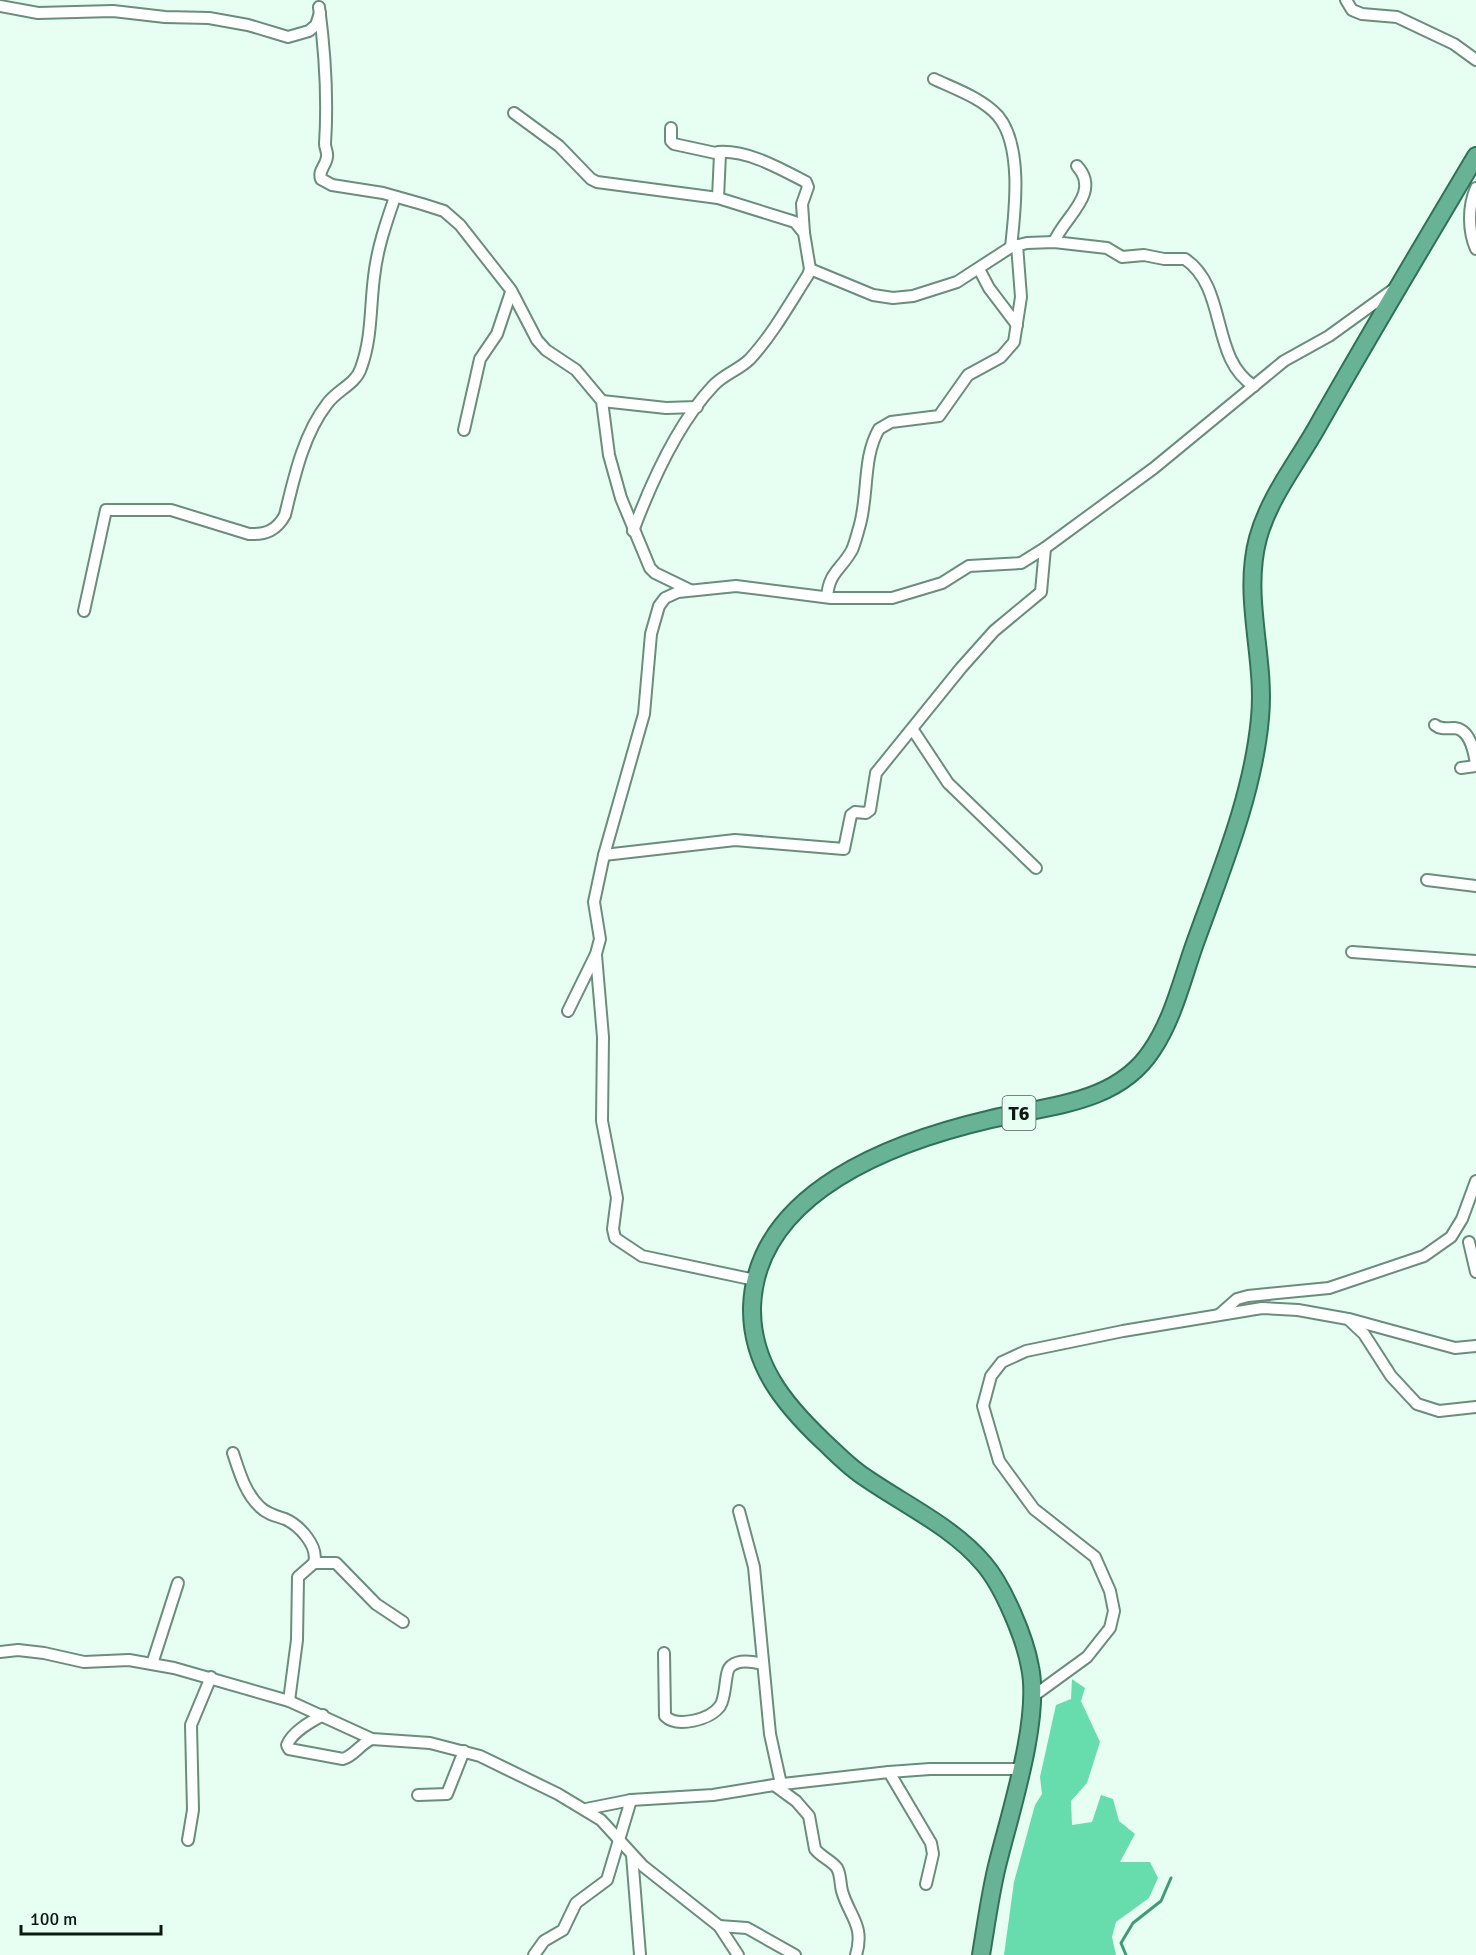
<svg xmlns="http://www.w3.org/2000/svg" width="1476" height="1955" viewBox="0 0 1476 1955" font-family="Signika,sans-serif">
  <rect width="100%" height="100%" fill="#e7fef2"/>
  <polygon fill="#67dcad" points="1072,1679 1085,1688 1081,1701 1100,1742 1087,1783 1071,1801 1072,1825 1092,1822 1101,1795 1113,1799 1119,1821 1135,1834 1120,1862 1150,1862 1158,1878 1149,1898 1116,1922 1112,1937 1116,1955 1004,1955 1014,1882 1035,1805 1042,1794 1040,1777 1056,1705 1071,1699"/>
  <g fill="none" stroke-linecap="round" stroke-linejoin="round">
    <polyline stroke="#439a77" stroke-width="3" points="1126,1955 1121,1943 1133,1923 1161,1901 1171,1878"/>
    <defs>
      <g id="minor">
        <polyline points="1346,0 1352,10 1362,14 1397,17 1454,44 1476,60"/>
        <polyline points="0,6 38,13 113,11 165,17 209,18 248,25 288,37 309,31 316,25 320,13"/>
        <path d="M319,7C325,52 328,98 325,144C325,148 328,153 327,157C326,166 318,170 321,179L332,185L383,193L422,204L444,211L460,225L511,290L537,340L546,350L576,370L602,401L609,455L621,498L650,568L655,573L690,590"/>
        <path d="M934,79C955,89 982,98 998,116C1023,146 1015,211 1011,247"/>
        <path d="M514,113L559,146L591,179L597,182L718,198L795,222L804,233L810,269L808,275C790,303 773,334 750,359C739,370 724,374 713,386C677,424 651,483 633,531"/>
        <polyline points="671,128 671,141 674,144 720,154 718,198"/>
        <path d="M718,152C748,150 779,168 806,182L808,187L802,204L804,233"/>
        <path d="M1476,188C1468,206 1468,231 1476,249"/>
        <path d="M1054,242C1064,217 1102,193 1077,166"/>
        <path d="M810,269L873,295L893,298L913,296L957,282L1011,247L1027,243L1054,242L1107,248L1122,257L1144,255L1164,259H1185C1228,288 1210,359 1254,386"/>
        <polyline points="979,269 989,288 1017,325"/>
        <polyline points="602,401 666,408 697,407"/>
        <polyline points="464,430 480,359 497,334 511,292"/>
        <path d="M827,597C829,572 841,570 852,550C855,543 857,535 859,528C869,496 862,458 879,429L891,422L939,416L968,375L1001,357L1014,342L1021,297L1017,245"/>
        <path d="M84,611L106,510H171L249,534C266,535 277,530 285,515C294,478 303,435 327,404C337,390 356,384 361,368C372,338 370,308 374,277C377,249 386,223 395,197"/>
        <path d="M1435,725C1441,730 1447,728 1454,728C1470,729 1474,751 1476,764"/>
        <polyline points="913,730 948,783 1036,868"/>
        <polyline points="1461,768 1476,766"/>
        <polyline points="604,855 735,840 844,849 851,815 855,812 866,813 870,810 876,773 961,668 994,631 1041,592 1045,548"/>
        <polyline points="1427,880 1476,886"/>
        <polyline points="1352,952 1476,961"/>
        <polyline points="596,955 603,1037 602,1121 617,1198 613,1229 615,1238 642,1256 755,1280"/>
        <polyline points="568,1011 596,954 600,939 594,902 604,855 644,714 651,634 659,606 665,598 678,592 736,586 831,598 892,598 942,583 969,566 1021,563 1045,548 1154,468 1284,361 1329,336 1394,289"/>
        <polyline points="1469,1242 1476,1272"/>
        <polyline points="1220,1314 1237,1299 1248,1296 1329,1288 1424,1256 1451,1237 1462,1219 1476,1181"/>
        <polyline points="1349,1319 1455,1348 1476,1346"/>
        <path d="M233,1453C239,1471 245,1493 260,1507C267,1514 276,1516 285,1519C299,1525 319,1546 314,1563L298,1577L297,1640L289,1701"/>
        <polyline points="739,1511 754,1567 770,1734 781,1784"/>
        <polyline points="314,1563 336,1563 376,1604 403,1622"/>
        <polyline points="0,1652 18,1650 44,1653 84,1662 129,1660 174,1668 289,1701 372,1739 430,1743 480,1756 558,1794 601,1820 643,1866 719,1926 738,1955"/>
        <path d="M664,1653L665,1716C677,1728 710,1720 720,1706C727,1696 724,1671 731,1666C740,1659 753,1662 763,1664"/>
        <polyline points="152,1664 178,1583"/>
        <polyline points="1032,1697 1087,1657 1110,1628 1114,1611 1110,1591 1095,1557 1034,1509 999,1461 983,1406 991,1376 1002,1362 1026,1351 1123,1331 1262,1308 1298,1310 1348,1319 1364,1334 1391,1376 1417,1404 1439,1411 1476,1407"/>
        <path d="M323,1715C310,1722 292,1732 287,1745L289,1749L343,1759C354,1756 360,1744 372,1739"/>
        <polyline points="889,1772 931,1843 933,1854 926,1884"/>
        <path d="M774,1785L796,1801L809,1816L815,1849C821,1857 831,1860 837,1868C841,1875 840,1884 842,1891C849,1916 865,1925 856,1955"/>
        <polyline points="418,1795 447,1794 464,1751"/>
        <polyline points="586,1809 631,1800 713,1795 774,1785 889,1772 930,1769 1021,1769"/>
        <polyline points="188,1840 193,1810 191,1725 211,1677"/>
        <polyline points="632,1855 640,1955"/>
        <polyline points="719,1926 747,1928 795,1955"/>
        <polyline points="534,1955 544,1941 563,1930 576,1903 607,1880 631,1800"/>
      </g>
      <path id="trunk" d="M981,1955C986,1925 990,1895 997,1866C1010,1813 1041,1719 1030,1667C1025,1638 1003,1586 984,1564C953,1527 905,1505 866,1478C850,1468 837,1454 823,1441C784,1404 751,1364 752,1307C756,1191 896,1141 991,1119C1049,1105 1117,1104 1152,1050C1173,1019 1182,980 1194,946C1220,873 1253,796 1260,718C1266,658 1242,598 1258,538C1269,498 1296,464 1316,429C1368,337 1422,247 1476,156"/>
    </defs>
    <use href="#minor" stroke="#6a8d7c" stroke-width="14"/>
    <use href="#trunk" stroke="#307158" stroke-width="20"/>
    <use href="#minor" stroke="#fff" stroke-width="10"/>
    <use href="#trunk" stroke="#68b396" stroke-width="16"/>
  </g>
  <g text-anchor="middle" stroke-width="4.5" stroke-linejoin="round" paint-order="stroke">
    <rect fill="#e7fef2" stroke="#4e5e57" stroke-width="1.5" x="1002.5" y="1096" width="33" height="34" rx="4.5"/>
    <g font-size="20" font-weight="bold" fill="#0c1a14">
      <text x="1019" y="1120">T6</text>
    </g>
  </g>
  <path d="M21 1925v9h140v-9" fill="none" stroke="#0c1a14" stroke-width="3"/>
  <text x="30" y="1925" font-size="18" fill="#0c1a14" stroke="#e7fef2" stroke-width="4.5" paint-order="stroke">100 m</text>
</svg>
